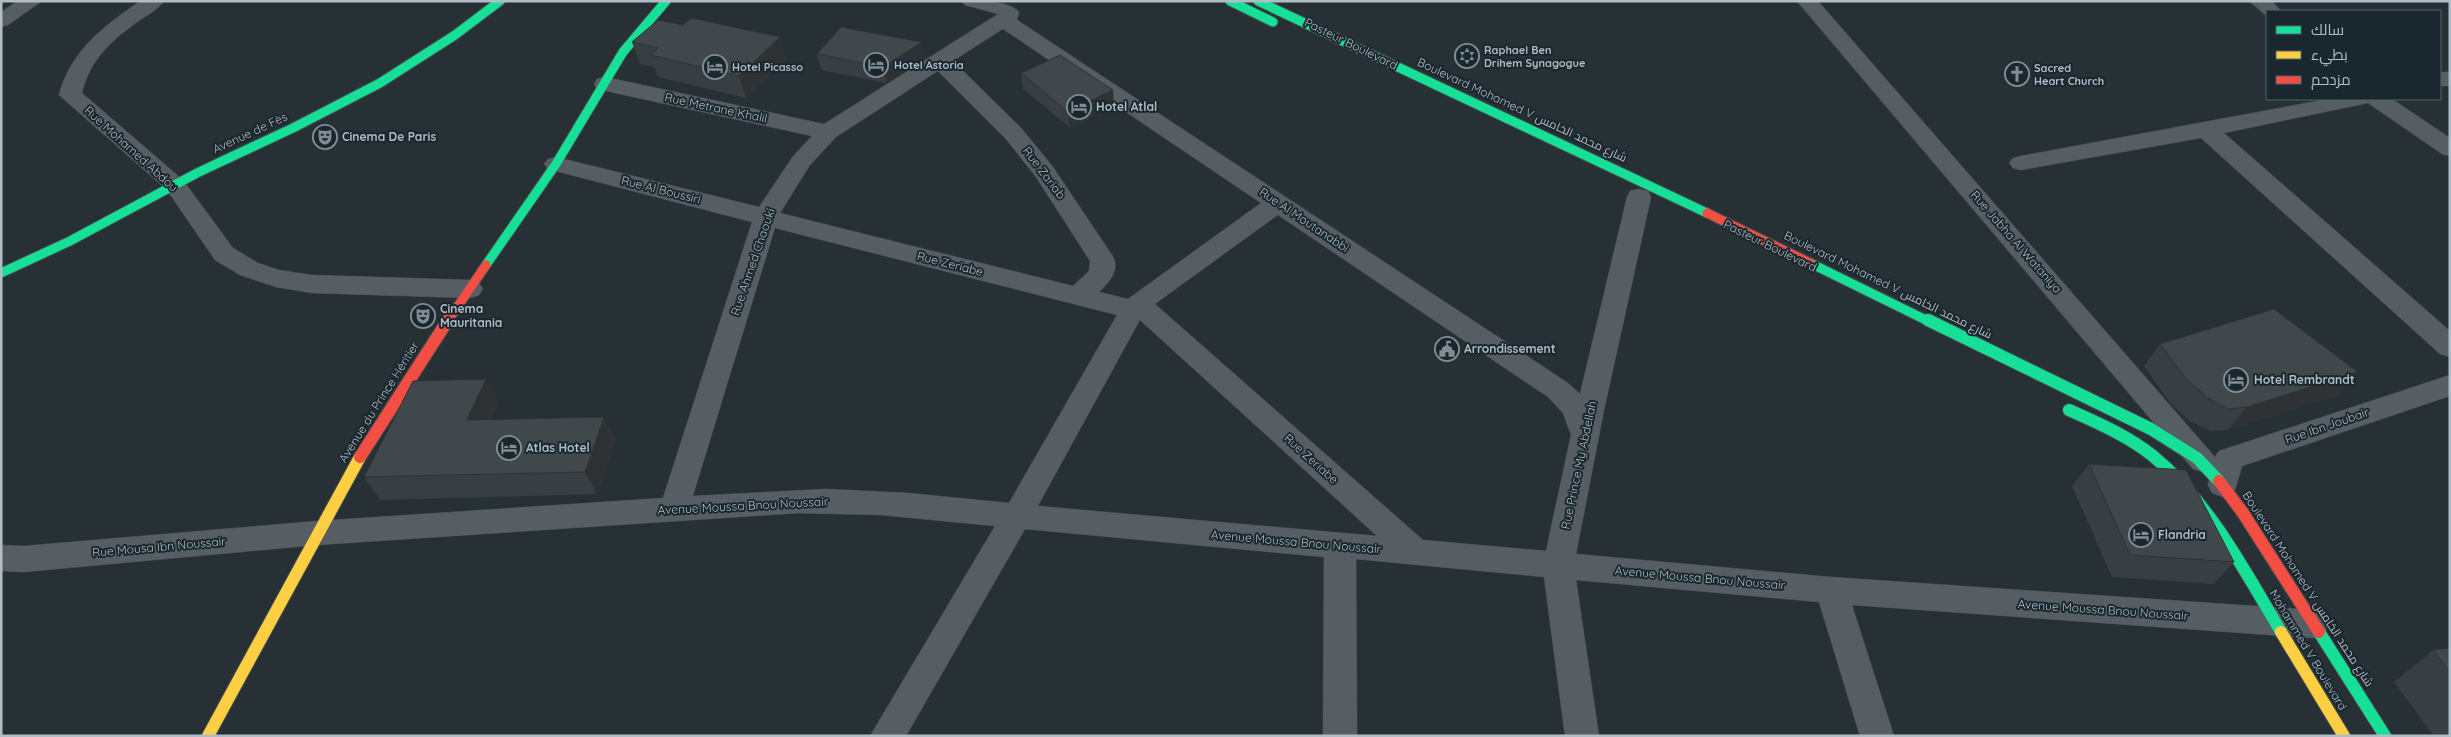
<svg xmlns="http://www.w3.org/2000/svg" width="2451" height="737" viewBox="0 0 2451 737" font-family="Quicksand,Cairo,sans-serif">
  <rect width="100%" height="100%" fill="#273034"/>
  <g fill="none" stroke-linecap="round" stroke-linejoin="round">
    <defs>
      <g id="street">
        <polygon points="18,1 42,1 8,25 1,27 1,12"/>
        <path d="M140,1H164C158,9 148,15 140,20C112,40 90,59 82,93L183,180L233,248L258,263L279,270L312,275L470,280L479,283L483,289L479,295L470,298L312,293L276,287L240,275L215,260L167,190L59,95C71,50 103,27 140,1Z"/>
        <path d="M962,1C980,1 1008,0 1019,12L1017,20L1568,383L1580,394L1627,197L1630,191L1639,189L1648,191L1651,197L1604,410L1576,554L1831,577L2313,610L2324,614L2329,624L2324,634L2313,638L1852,605L1894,736H1860L1819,602L1576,580L1599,736H1565L1544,577L1356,559L1357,736H1323L1324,557L1025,529L906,736H870L995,526L881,515L798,513L317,545L24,572L1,571V545L24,546L317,521L663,498L752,222L548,169L544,164L548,159L556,157L759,207L794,155L812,136L597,89L594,84L597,79L605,77L824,124L998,14L965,5ZM1003,29L1261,203L1128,299L1099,292C1110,282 1121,269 1112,255L1053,167L1022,129L953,61ZM938,71L1006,139L1036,177L1090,261L1089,271L1073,286L780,213L810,165L836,137ZM1278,215L1548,397L1563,413L1571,435L1546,551L1423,540L1155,304ZM775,228L1117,315L1009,503L908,493L826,489L693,496ZM1140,320L1377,536L1038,506Z"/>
        <polygon points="1797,1 1818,1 2215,457 2219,451 2450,375 2450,396 2242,466 2234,493 2223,497 2212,493 2208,485 2212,470 2203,472 2193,469"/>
        <polygon points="2249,1 2272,1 2281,11 2267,11 2267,16"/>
        <rect x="2440" y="72" width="10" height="14"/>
        <polygon points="2328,99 2392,99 2450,138 2450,156 2442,154 2368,103 2224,133 2450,331 2450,357 2440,354 2201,138 2021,170 2013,168 2009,163 2013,158 2021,156"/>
      </g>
      <g id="fast-far1">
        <polyline points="1230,1 1273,22"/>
        <polyline points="1258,1 1707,213"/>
        <polyline points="1810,263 1930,322"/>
        <polyline points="486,265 556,164 623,52 666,1"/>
        <polyline points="1,273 70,241 197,173 293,128 380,83 455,35 500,1"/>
      </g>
      <g id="fast">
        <polyline points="1928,320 2151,429 2197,458 2219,481"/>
        <path d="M2069,410C2098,423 2128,436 2153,456C2209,502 2245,571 2281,632"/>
        <polyline points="2319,632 2385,736"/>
      </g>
      <g id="slow">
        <polyline points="2281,632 2344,736"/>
        <polyline points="208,736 360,457"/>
      </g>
      <g id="jam-far1">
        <polyline points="1707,213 1810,263"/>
        <polyline points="447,322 486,265"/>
      </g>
      <g id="jam">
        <polyline points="360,457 448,320"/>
        <polyline points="2219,481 2243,513 2319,632"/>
      </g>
    </defs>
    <use href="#street" stroke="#454b4f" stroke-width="1"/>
    <use href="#fast-far1" stroke="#454b4f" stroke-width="11"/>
    <use href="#fast" stroke="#454b4f" stroke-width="14"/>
    <use href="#slow" stroke="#454b4f" stroke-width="14"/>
    <use href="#jam-far1" stroke="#454b4f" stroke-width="11"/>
    <use href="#jam" stroke="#454b4f" stroke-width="14"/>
    <use href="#street" fill="#575e63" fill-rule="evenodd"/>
    <use href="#fast-far1" stroke="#16e098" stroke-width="9"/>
    <use href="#fast" stroke="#16e098" stroke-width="12"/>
    <use href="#slow" stroke="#ffcf43" stroke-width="12"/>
    <use href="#jam-far1" stroke="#f24e42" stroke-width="9"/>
    <use href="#jam" stroke="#f24e42" stroke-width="12"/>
  </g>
  <g fill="#383e41">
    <polygon points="683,25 780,37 786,59 746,98 658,77 654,67 640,64 632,42"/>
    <polygon points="817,54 925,58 886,83 821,70"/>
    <polygon points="1021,73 1114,106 1070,128 1023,89"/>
    <polygon points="2160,344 2358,372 2338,395 2228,430 2210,431 2190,421 2171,404 2144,366"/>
    <polygon points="499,401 491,420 616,440 597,494 380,500 364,477"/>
    <polygon points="2089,464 2234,562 2214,584 2112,577 2072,486"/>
    <polygon points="2450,648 2450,736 2434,736 2394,682 2433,650"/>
  </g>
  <g fill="#2e3235">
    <polygon points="780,37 786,59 746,98 739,76"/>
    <polygon points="922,42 925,58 886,83 883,67"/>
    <polygon points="1113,90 1114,106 1070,128 1068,112"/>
    <polygon points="2358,372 2338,395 2228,430 2247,407"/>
    <polygon points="486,379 499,401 481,443 467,420"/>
    <polygon points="604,417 616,440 597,494 585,472"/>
  </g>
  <g fill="#41484c" stroke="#2e3235">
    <polygon points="692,18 780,37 739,76 650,55 658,48 632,42 658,20 683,25"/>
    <polygon points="841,27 922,42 883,67 817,54"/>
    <polygon points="1060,55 1113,90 1068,112 1021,73"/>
    <polygon points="2274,309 2358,372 2247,407 2228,409 2208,398 2188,381 2160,344"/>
    <polygon points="486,379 467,420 604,417 585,472 364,477 413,381"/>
    <polygon points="2089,464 2186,470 2234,562 2130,555"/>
    <polygon points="2450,648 2450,672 2433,650"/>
  </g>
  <defs>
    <symbol id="synagogue-ring" viewBox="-11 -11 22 22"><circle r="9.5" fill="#1b272e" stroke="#818c93" stroke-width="1.5"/><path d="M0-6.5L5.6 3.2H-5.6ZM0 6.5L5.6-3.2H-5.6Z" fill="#818c93"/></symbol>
    <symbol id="hotel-ring" viewBox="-11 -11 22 22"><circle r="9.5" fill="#1b272e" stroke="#818c93" stroke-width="1.5"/><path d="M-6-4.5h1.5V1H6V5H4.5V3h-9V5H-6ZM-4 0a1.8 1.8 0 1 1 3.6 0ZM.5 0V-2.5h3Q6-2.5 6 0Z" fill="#818c93"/></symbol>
    <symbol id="church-ring" viewBox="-11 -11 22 22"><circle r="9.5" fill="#1b272e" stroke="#818c93" stroke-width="1.5"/><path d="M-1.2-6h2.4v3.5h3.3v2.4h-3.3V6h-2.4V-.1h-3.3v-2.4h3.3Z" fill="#818c93"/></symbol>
    <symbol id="theatre-ring" viewBox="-11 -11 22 22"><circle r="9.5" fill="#1b272e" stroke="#818c93" stroke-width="1.5"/><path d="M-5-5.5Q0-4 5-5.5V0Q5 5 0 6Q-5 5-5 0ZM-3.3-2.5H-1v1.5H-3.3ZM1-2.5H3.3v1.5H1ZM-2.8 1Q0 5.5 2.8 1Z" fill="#818c93"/></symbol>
    <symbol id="civic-ring" viewBox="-11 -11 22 22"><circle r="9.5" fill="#1b272e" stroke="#818c93" stroke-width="1.5"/><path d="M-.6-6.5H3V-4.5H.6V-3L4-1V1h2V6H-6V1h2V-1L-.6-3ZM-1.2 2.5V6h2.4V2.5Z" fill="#818c93"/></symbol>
  </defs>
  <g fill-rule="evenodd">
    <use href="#synagogue-ring" x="1453" y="42" width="28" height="28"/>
    <use href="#hotel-ring" x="862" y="51" width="28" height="28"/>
    <use href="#hotel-ring" x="701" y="53" width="28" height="28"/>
    <use href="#church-ring" x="2003" y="60" width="28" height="28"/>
    <use href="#hotel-ring" x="1065" y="93" width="28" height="28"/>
    <use href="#theatre-ring" x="311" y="123" width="28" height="28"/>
    <use href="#theatre-ring" x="409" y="302" width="28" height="28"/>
    <use href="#civic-ring" x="1433" y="335" width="28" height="28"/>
    <use href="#hotel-ring" x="2222" y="366" width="28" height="28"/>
    <use href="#hotel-ring" x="495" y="434" width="28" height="28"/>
    <use href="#hotel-ring" x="2127" y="521" width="28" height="28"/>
  </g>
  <g text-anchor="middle" stroke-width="4" stroke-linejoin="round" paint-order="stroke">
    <g font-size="11" font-weight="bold" fill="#b1bdc6" stroke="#1b272e" text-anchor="start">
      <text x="1484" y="54">Raphael Ben<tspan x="1484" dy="13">Drihem Synagogue</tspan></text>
      <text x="894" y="69">Hotel Astoria</text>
      <text x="732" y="71">Hotel Picasso</text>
      <text x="2034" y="72">Sacred<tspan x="2034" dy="13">Heart Church</tspan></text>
    </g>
    <g font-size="12" fill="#b1bdc6" stroke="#1b272e">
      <text transform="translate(1351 44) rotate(26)" y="4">Pasteur Boulevard</text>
      <text transform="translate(716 108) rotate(12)" y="4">Rue Metrane Khalil</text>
      <text transform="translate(1522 110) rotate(25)" y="4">Boulevard Mohamed V شارع محمد الخامس</text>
      <text transform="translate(250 133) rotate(-25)" y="4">Avenue de Fès</text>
      <text transform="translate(131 149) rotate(42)" y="4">Rue Mohamed Abdou</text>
      <text transform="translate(1044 173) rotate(53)" y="4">Rue Zariab</text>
      <text transform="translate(661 190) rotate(14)" y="4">Rue Al Boussiri</text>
      <text transform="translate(1304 220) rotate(34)" y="4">Rue Al Moutanabbi</text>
      <text transform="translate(2016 242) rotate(49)" y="4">Rue Jabha Al Wataniya</text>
      <text transform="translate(1770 246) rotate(26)" y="4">Pasteur Boulevard</text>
      <text transform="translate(753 262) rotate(-71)" y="4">Rue Ahmed Chaouki</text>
      <text transform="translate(950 264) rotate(14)" y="4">Rue Zeriabe</text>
      <text transform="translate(1888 285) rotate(26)" y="4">Boulevard Mohamed V شارع محمد الخامس</text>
      <text transform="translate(379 402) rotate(-58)" y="4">Avenue du Prince Héritier</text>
      <text transform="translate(2327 426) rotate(-19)" y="4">Rue Ibn Joubair</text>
      <text transform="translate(1311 459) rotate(42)" y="4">Rue Zeriabe</text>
      <text transform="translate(1579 465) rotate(-78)" y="4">Rue Prince My Abdellah</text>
      <text transform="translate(743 506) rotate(-3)" y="4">Avenue Moussa Bnou Noussair</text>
      <text transform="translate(1296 542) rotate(5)" y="4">Avenue Moussa Bnou Noussair</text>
      <text transform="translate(159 547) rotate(-5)" y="4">Rue Mousa Ibn Noussair</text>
      <text transform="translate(1700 578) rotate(5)" y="4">Avenue Moussa Bnou Noussair</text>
      <text transform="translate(2308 589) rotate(57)" y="4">Boulevard Mohamed V شارع محمد الخامس</text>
      <text transform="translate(2103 610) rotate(4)" y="4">Avenue Moussa Bnou Noussair</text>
      <text transform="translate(2308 650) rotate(59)" y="4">Mohammed V Boulevard</text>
    </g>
    <g font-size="12" font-weight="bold" fill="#b1bdc6" stroke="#1b272e" text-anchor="start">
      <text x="1096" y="111">Hotel Atlal</text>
      <text x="342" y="141">Cinema De Paris</text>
      <text x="440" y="313">Cinema<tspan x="440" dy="14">Mauritania</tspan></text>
      <text x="1464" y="353">Arrondissement</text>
      <text x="2254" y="384">Hotel Rembrandt</text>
      <text x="526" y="452">Atlas Hotel</text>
      <text x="2158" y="539">Flandria</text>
    </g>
  </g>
  <rect width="2451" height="737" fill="none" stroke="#b1bdc6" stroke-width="5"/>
  <rect x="2266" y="10" width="175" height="90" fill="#1b272e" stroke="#57636b"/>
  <rect x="2276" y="26" width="25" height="8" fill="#16e098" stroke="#57636b"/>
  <text x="2311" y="35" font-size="15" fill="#b1bdc6">سالك</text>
  <rect x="2276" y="51" width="25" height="8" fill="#ffcf43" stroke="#57636b"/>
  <text x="2311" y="60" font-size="15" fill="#b1bdc6">بطيء</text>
  <rect x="2276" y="76" width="25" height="8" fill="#f24e42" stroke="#57636b"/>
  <text x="2311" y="85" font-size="15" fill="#b1bdc6">مزدحم</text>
</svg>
